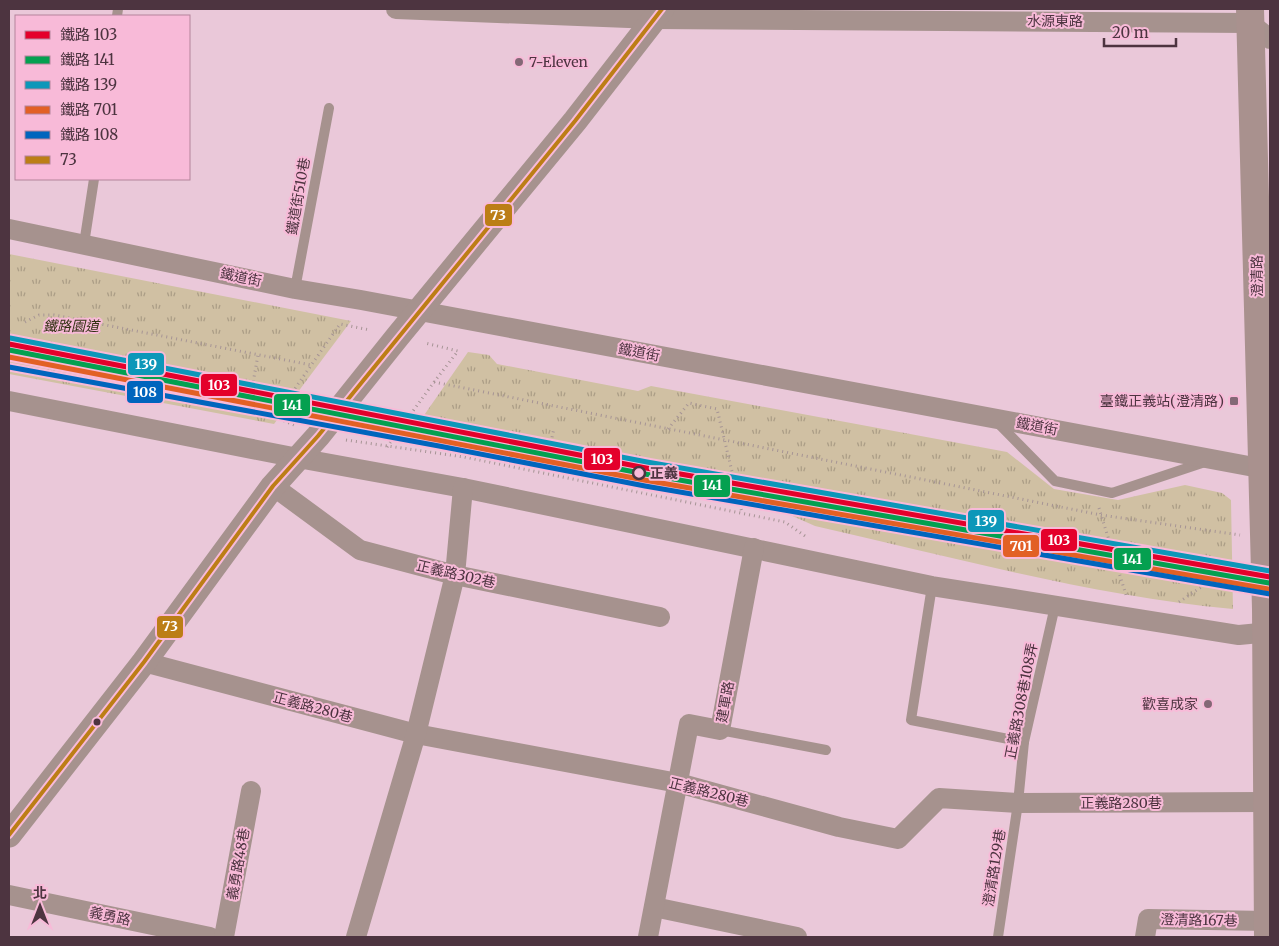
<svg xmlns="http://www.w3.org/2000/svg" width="1279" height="946" viewBox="0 0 1279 946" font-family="Merriweather,'Noto Sans TC',serif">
  <defs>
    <pattern id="grass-tufts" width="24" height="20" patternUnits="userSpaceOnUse" patternTransform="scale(1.25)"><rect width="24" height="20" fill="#d0c0a3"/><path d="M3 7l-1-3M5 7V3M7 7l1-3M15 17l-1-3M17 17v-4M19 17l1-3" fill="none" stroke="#ab9d86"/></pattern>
  </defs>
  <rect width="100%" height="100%" fill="#eac8d9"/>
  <g fill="url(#grass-tufts)">
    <polygon points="9,254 351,321 274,424 9,374"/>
    <path d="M468,352L489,355L497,364L638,391L651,386L1007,452L1054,489L1118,500L1185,485L1222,493L1231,500L1233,609C1092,596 953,557 815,526L788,514L411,434Z"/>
  </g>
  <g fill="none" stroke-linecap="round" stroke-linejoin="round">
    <g stroke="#a69495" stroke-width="3" stroke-dasharray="1 4" stroke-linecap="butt">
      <polyline points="25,322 39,315 54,315 311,365"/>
      <polyline points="9,335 22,339 21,367 275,417 294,425"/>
      <polyline points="434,382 1101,515 1240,535"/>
      <polyline points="248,411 258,355"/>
      <polyline points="275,417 340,324 370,330"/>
      <polyline points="406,421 550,447 736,487"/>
      <polyline points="668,429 689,403 717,409 742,513"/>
      <polyline points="346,440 464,457 785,522 805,536"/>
      <polyline points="387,447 434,382 458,351 425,343"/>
      <polyline points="550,447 554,428"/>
      <polyline points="1099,508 1126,595"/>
      <polyline points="1179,602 1238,562"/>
    </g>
    <g stroke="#a6928e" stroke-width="10">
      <polyline points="117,16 118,9"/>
      <polyline points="84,244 94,179"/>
      <polyline points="295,289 329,108"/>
      <polyline points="996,421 1055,481 1112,493 1205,462"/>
      <polyline points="932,586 911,720 1024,742"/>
      <polyline points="720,730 826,750"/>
      <polyline points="998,937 1018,803 1024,742 1055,606"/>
    </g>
    <g stroke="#a6928e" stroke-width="20">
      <polyline points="396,9 654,19 1250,23 1270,39"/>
      <polyline points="9,229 295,289 361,300 1270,470"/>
      <polyline points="9,401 298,458 463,488 932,586 1239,635 1270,632"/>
      <polyline points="273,486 360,550 455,575 660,617"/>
      <polyline points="144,662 416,734 678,783 839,827 898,839 939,798 1018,803 1266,802"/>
      <polyline points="9,895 210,937"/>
      <polyline points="654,907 797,937"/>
      <polyline points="224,937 251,791"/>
      <polyline points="356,937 416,734 455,575 463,488"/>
      <polyline points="648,937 689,724 720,730 754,548"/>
      <polyline points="1145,937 1148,919 1268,921"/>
    </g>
    <polyline stroke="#a6928e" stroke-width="25" points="9,835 144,662 273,486 318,436 398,336 575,121 662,9"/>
    <polyline stroke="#a9918e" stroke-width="28" points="1250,9 1266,609 1268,937"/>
    <defs>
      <polyline id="bus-1" points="9,835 144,662 273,486 318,436 575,121 662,9"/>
    </defs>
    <use href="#bus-1" stroke="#f8bad8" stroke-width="8"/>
    <use href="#bus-1" stroke="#bc7e16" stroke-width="4"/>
    <defs>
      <polyline id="rail-1" points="9,344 646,468 1270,577"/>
      <polyline id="rail-2" points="9,350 645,474 1269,583"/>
      <polyline id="rail-3" points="10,338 647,462 1270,571"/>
      <polyline id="rail-4" points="9,357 644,480 1268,589"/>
      <polyline id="rail-5" points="9,367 439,446 645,486 1270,594"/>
    </defs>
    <use href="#rail-1" stroke="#f8bad8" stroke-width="9"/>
    <use href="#rail-2" stroke="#f8bad8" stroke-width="9"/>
    <use href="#rail-3" stroke="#f8bad8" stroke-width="9"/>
    <use href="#rail-4" stroke="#f8bad8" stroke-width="9"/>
    <use href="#rail-5" stroke="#f8bad8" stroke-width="9"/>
    <use href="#rail-1" stroke="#e4002b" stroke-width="5"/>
    <use href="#rail-2" stroke="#04a050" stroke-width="5"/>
    <use href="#rail-3" stroke="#0c97b9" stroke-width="5"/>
    <use href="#rail-4" stroke="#e26025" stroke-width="5"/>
    <use href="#rail-5" stroke="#0065bd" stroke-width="5"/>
  </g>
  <g fill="#846876" stroke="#f8bad8" stroke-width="2">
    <circle cx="519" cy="62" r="5"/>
    <rect x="1229" y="396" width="10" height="10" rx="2.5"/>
    <circle cx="1208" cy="704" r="5"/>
  </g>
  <circle fill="#f8bad8" stroke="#4d3440" stroke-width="2.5" cx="639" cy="473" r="6"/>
  <circle fill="#4d3440" stroke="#f8bad8" stroke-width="2" cx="97" cy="722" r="4.5"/>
  <g text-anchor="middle" stroke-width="4" stroke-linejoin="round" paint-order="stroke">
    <g font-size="14" fill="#4d3440" stroke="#f8bad8">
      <text x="1055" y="26">水源東路</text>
      <text transform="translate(298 196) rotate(-80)" y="5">鐵道街510巷</text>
      <text transform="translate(1257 276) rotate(-91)" y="5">澄清路</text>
      <text transform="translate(241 277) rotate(12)" y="5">鐵道街</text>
      <text transform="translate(639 352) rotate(11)" y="5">鐵道街</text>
      <text transform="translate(1037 426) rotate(11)" y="5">鐵道街</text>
      <text transform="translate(456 574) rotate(13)" y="5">正義路302巷</text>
      <text transform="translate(1021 701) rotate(-79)" y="5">正義路308巷108弄</text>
      <text transform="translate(725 702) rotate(-80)" y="5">建軍路</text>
      <text transform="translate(313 707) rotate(15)" y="5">正義路280巷</text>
      <text transform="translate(709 792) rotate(14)" y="5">正義路280巷</text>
      <text x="1121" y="808">正義路280巷</text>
      <text transform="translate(238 864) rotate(-80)" y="5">義勇路48巷</text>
      <text transform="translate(994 868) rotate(-81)" y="5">澄清路129巷</text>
      <text transform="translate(110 916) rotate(12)" y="5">義勇路</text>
      <text transform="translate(1199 920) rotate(1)" y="5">澄清路167巷</text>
    </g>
    <g font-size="14" fill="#4d3440" stroke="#f8bad8" text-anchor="end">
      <text x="529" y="67" text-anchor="start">7-Eleven</text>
      <text x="1224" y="406">臺鐵正義站(澄清路)</text>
      <text x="1198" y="709">歡喜成家</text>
    </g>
    <g font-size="14" font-style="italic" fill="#313112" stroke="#f8bad8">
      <text x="71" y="331">鐵路園道</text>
    </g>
    <g font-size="14" font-weight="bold" fill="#4d3440" stroke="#f8bad8" text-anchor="start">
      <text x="650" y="478">正義</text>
    </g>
  </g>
  <g stroke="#f8bad8" stroke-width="2">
    <rect x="484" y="203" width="29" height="24" rx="5" fill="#bc7e16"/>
    <rect x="127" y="352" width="38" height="24" rx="5" fill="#0c97b9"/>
    <rect x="200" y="373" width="38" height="24" rx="5" fill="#e4002b"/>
    <rect x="126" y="380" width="38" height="24" rx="5" fill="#0065bd"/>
    <rect x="273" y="393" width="38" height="24" rx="5" fill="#04a050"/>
    <rect x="583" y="447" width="38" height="24" rx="5" fill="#e4002b"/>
    <rect x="693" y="474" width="38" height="24" rx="5" fill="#04a050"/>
    <rect x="967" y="509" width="38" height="24" rx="5" fill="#0c97b9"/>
    <rect x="1040" y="528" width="38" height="24" rx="5" fill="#e4002b"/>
    <rect x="1002" y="534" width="38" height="24" rx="5" fill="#e26025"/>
    <rect x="1113" y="547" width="39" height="24" rx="5" fill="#04a050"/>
    <rect x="156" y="615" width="28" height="24" rx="5" fill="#bc7e16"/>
  </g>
  <g font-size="14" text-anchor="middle" font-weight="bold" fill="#fff">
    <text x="498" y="220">73</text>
    <text x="146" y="369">139</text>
    <text x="219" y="390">103</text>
    <text x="145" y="397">108</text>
    <text x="292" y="410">141</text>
    <text x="602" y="464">103</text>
    <text x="712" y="490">141</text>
    <text x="986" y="526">139</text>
    <text x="1059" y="545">103</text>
    <text x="1021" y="551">701</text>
    <text x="1132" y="564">141</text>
    <text x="170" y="631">73</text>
  </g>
  <rect width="1279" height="946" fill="none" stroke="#4d3440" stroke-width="20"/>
  <rect x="15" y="15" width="175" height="165" fill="#f8bad8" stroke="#b4849b"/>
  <rect x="25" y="31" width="25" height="8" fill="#e4002b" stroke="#b4849b"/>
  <text x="60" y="40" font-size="15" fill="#4d3440">鐵路 103</text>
  <rect x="25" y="56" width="25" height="8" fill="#04a050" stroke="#b4849b"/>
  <text x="60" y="65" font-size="15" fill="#4d3440">鐵路 141</text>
  <rect x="25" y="81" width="25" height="8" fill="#0c97b9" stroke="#b4849b"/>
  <text x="60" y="90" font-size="15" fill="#4d3440">鐵路 139</text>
  <rect x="25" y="106" width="25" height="8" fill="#e26025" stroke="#b4849b"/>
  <text x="60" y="115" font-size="15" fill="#4d3440">鐵路 701</text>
  <rect x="25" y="131" width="25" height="8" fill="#0065bd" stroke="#b4849b"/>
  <text x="60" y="140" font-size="15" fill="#4d3440">鐵路 108</text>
  <rect x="25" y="156" width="25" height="8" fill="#bc7e16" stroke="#b4849b"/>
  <text x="60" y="165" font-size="15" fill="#4d3440">73</text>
  <g transform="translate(40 906)" stroke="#f8bad8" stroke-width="4" paint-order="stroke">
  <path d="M0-4L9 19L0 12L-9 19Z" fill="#4d3440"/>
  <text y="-8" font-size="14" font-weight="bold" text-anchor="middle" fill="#4d3440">北</text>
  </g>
  <path d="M1104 38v8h72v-8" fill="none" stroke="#4d3440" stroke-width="2.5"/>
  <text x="1112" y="38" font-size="15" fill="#4d3440" stroke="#f8bad8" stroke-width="4" paint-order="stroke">20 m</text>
</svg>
